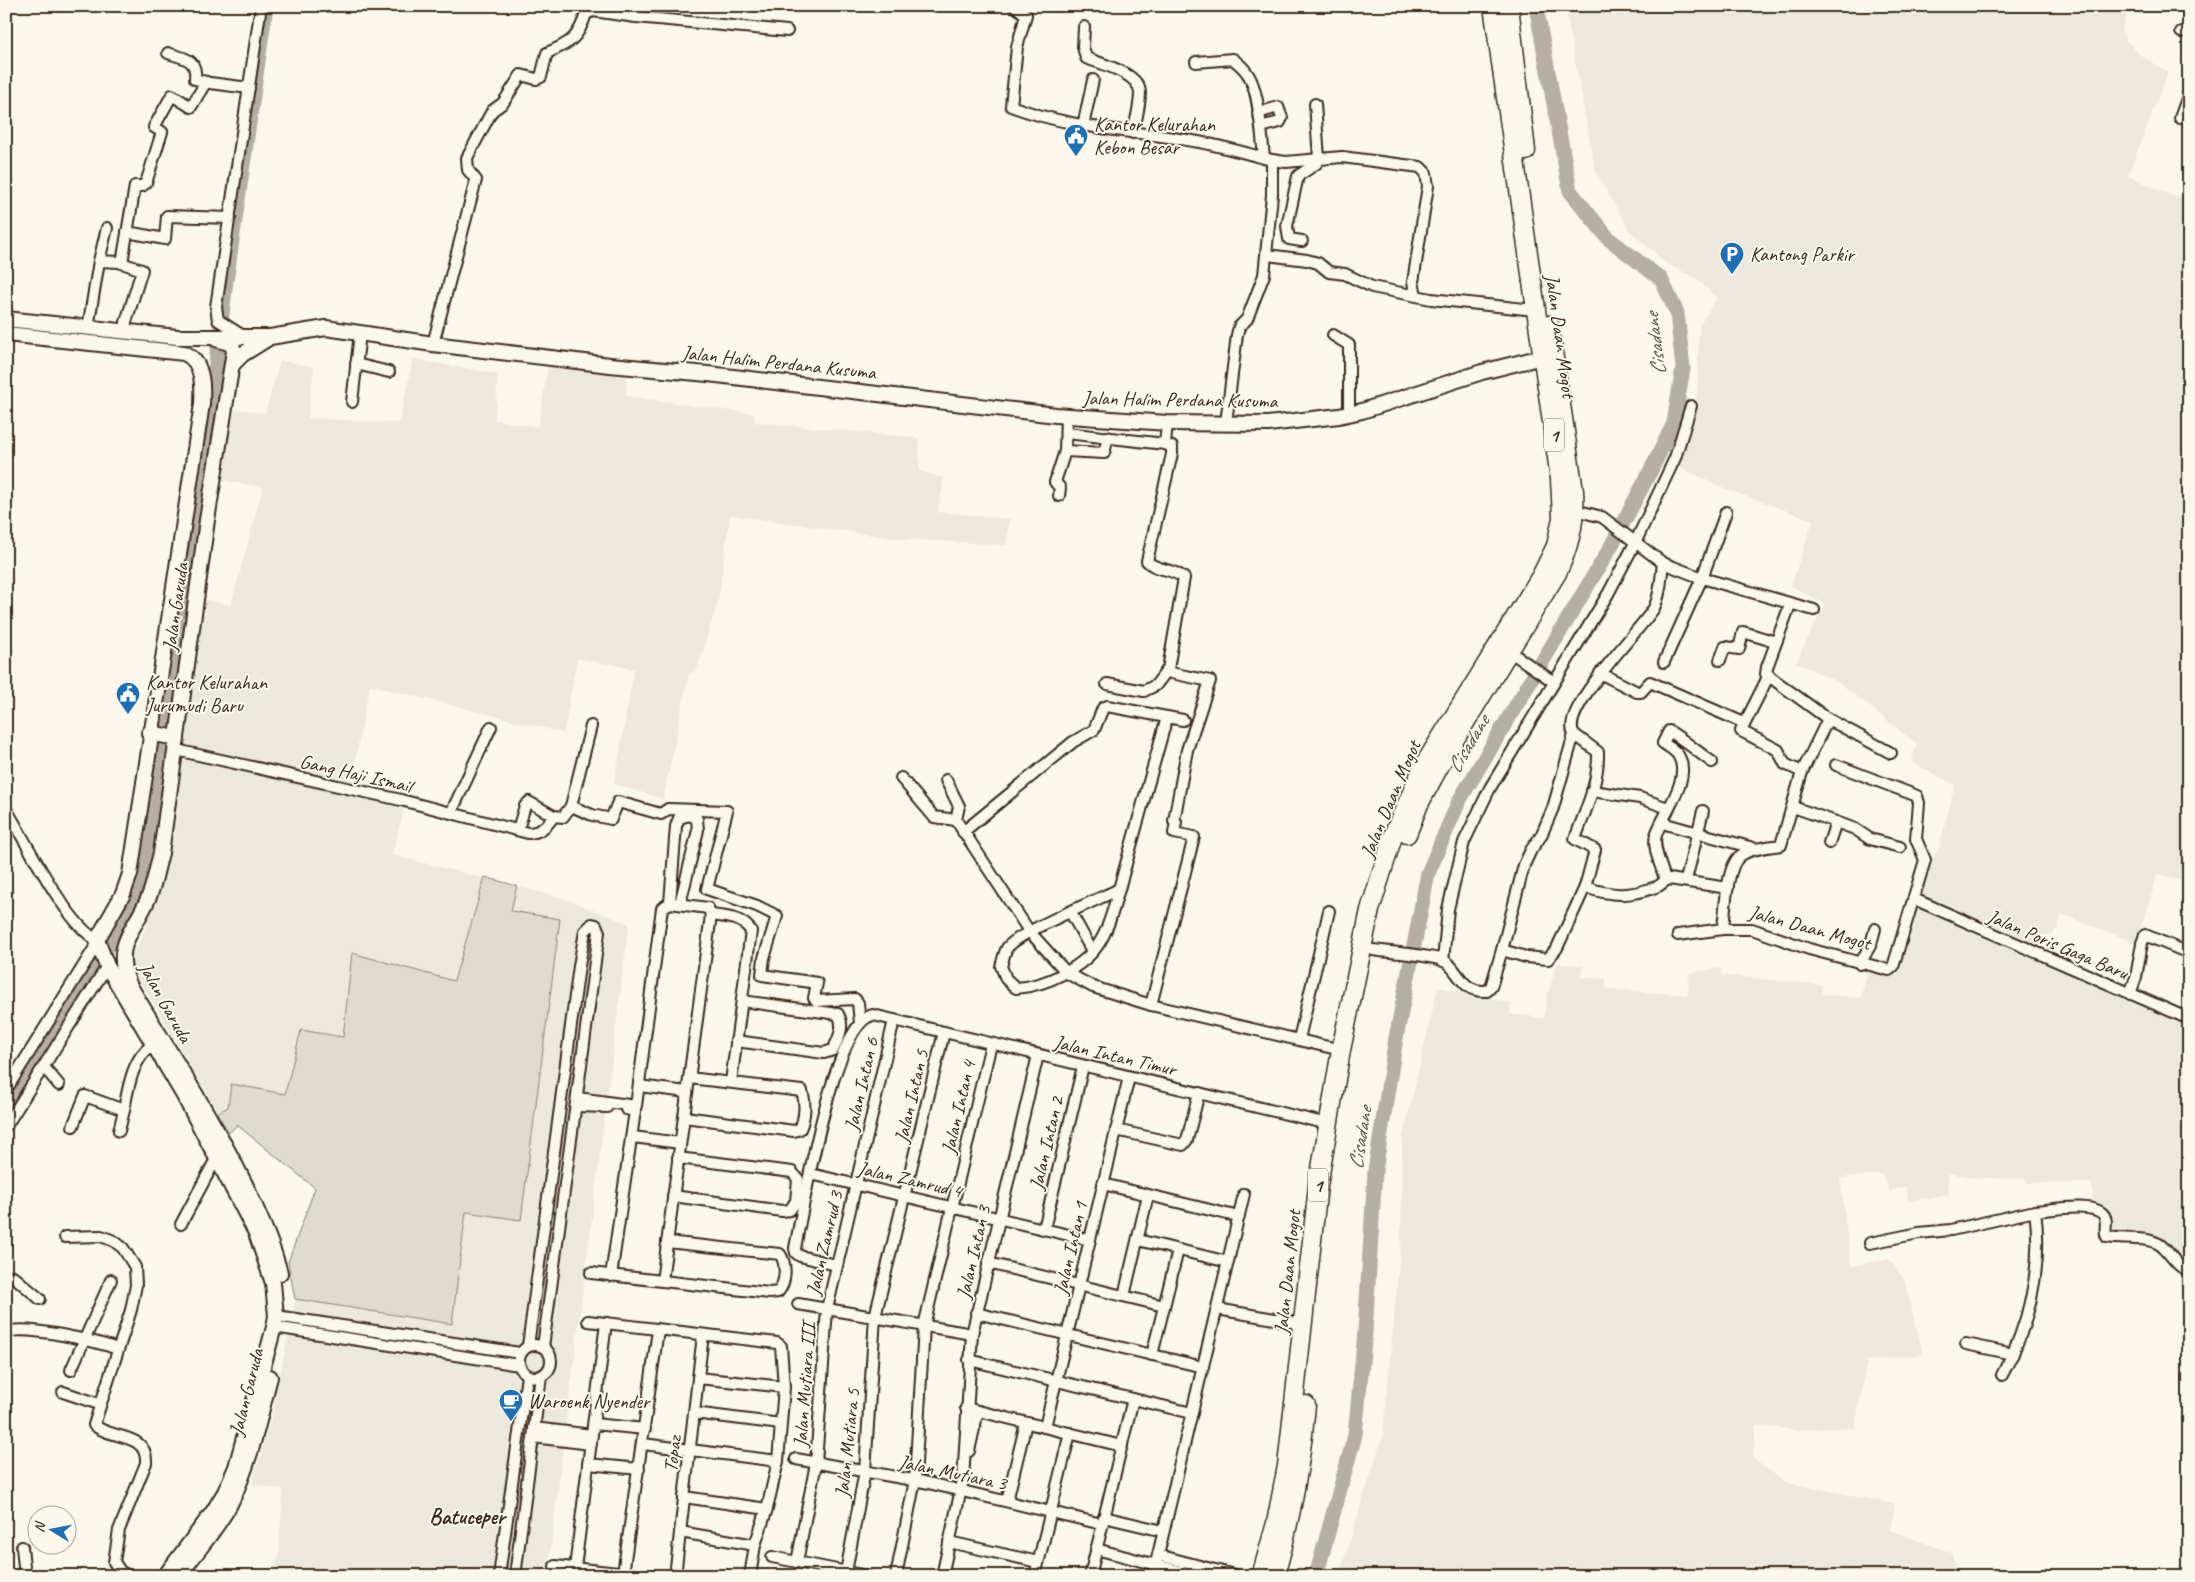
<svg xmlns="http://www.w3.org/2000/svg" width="2195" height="1582" viewBox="0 0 2195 1582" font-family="Caveat,sans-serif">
  <rect width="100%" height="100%" fill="#fbf7ec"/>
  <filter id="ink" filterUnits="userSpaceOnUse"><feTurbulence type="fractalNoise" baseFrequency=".02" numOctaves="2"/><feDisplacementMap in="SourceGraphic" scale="10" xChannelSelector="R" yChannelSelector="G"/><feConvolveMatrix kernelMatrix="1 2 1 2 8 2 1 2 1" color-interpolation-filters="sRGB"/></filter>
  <g filter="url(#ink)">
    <g fill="#ede8dd">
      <polygon points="1565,6 2131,6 2121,29 2126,40 2139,54 2168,72 2128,176 2189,203 2189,884 2158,873 2136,943 2062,914 2057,929 2053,933 2042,936 2034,956 2189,1024 2189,1274 2184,1274 2158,1245 2109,1242 2108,1218 2093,1212 2092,1183 2026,1183 2026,1179 1975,1178 1947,1173 1949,1194 1908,1201 1906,1186 1890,1191 1881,1174 1840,1178 1851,1266 1889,1259 1904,1279 1923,1354 1867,1361 1855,1428 1796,1430 1756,1425 1753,1459 1787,1483 1895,1504 1890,1530 1952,1553 1956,1576 1339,1576 1383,1435 1401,1242 1402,1141 1438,987 1511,1003 1510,1014 1544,1018 1547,997 1557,963 1583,966 1581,977 1606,979 1606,989 1688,995 1689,973 1721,968 1722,975 1821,985 1822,994 1861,998 1869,967 1890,974 1923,874 1939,848 1955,785 1911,762 1917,744 1841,684 1796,662 1825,604 1791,586 1813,520 1720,487 1679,466 1692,428 1697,393 1699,326 1717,298 1694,277 1667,264 1629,230 1595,170"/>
      <polygon points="413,359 498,374 495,420 538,427 548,367 627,376 626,396 754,414 755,422 919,438 919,471 944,478 938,512 1010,519 1006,545 901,539 730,515 718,601 697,670 689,674 663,799 614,784 634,669 577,658 564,733 370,685 351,780 408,793 392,855 563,898 629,924 547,1576 274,1576 279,1552 283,1490 252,1484 273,1411 295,1299 288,1262 315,1188 237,1125 229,1133 162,1017 127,962 142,937 165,876 202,599 231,605 263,487 220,480 235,409 265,413 280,360 314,367 308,418 399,423"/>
    </g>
    <polygon fill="#dfd9ce" stroke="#8d8276" points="485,877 517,886 511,911 560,919 521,1220 466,1212 452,1324 295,1299 288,1262 315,1188 237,1125 229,1133 217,1113 228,1107 231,1084 285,1094 301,1030 343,1037 352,953 454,981"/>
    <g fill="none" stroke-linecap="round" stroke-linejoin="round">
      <g stroke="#b6aea2" stroke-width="15">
        <polyline points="6,1106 111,941 132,905 144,877 167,707 201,486 226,282 266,6"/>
        <polyline points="1316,1576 1355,1435 1365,1332 1375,1171 1396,1038 1428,873 1459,801 1609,550 1653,466 1674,423 1683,368 1677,313 1661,279 1609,239 1570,191 1536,6"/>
      </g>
      <defs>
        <g id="street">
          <path d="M1015,6L1026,15L1017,47L1011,106C1068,128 1127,130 1187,140C1215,144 1245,153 1272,160L1286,162L1342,157L1420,167L1426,173L1428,186L1413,282L1416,295"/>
          <path d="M1084,27L1083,47L1086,58C1101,64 1140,73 1140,93C1140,106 1136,120 1133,133"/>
          <polyline points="2181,32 2189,30"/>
          <path d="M168,53C185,59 197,58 195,79L210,83L249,88"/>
          <path d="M1196,62L1233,59C1238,63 1244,68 1247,73C1259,88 1262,138 1264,158"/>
          <polyline points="1258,113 1278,107 1282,118 1280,122 1261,127"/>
          <polyline points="2180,118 2189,93"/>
          <polyline points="1083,126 1093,80"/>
          <polyline points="127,232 165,239 167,216 230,218"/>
          <polyline points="1302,241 1289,239 1287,226 1298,176 1317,163 1319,158 1315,104"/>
          <polyline points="1267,255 1307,260 1318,263 1329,272 1345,274 1372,287 1431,299 1535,310"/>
          <polyline points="99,261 119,262 142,270 126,322 125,332"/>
          <polyline points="122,263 135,186 142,186 146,183 162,132 154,127 172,95 191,107 206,82"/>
          <polyline points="88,328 99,261 107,228"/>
          <polyline points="1333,335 1349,345 1349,414"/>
          <polyline points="243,336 218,320 216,307 261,6"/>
          <path d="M433,344L476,180L468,170L467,158L492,111L503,103L521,75L536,79L541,77L547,53C570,43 578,39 586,14L593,11L636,17L787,31"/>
          <polyline points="356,364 389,372"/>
          <polyline points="352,402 360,333"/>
          <polyline points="1226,423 1237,335 1239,327 1247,319 1264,275 1272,195 1272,160"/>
          <polyline points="1066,433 1165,444"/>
          <polyline points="1065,451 1104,453 1108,437"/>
          <polyline points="1059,496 1060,488 1055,482 1065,451 1066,416"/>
          <polyline points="1575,510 1602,517 1663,563 1702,578 1814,610"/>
          <polyline points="1790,605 1767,667 1766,674 1828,719 1891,753"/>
          <polyline points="1509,651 1554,682"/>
          <polyline points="1720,660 1725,647 1739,649 1743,632 1776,642"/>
          <polyline points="1664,662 1702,578 1726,512"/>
          <polyline points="1600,673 1637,692 1641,692 1650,682 1744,723"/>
          <polyline points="1769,675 1741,731 1778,750 1785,764 1802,772"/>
          <path d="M1107,684L1144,691L1156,685L1168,669L1184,578C1173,568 1156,571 1147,561L1172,454V447L1165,444L1167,423"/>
          <path d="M1574,734L1598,752C1599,783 1585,811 1575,839L1595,850L1585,887"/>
          <path d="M176,750L401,800L528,833C540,833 547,826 554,816"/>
          <polyline points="901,778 934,817 956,820"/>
          <polyline points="946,780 959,806 956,820 1029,931 1067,973 1093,987 1151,1005 1341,1050"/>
          <polyline points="1592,791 1640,798 1668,808"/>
          <polyline points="571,806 592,815 611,819 618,802 661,814 668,809 727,811 707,889 757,906 777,916 764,958 762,975 817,983 814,998 816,1001 855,999 858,1003 860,1023"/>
          <polyline points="1793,807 1836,822 1829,843"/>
          <path d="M6,809C26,841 66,924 97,940"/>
          <polyline points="451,813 491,727"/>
          <polyline points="1836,822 1855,829 1870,839 1900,847"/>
          <polyline points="1662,823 1757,849"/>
          <polyline points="518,829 525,806 529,802 554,816 563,817 571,806 591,726"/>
          <polyline points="963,832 1073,742 1094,730 1103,708 1107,706 1183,720"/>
          <path d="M1665,880C1662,867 1652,848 1656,835C1663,813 1693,779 1678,755C1674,749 1668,747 1663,743L1669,731C1685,740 1697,752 1712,762"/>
          <polyline points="1686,880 1703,811"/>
          <path d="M1119,889C1114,906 1110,925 1101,940C1086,967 1046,986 1016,988L1006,979L1001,966C1003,961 1004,953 1007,948C1018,932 1098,900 1119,889Z"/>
          <polyline points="1119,889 1167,717"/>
          <polyline points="1914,899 2189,1019"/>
          <polyline points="670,903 676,826 679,818 690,815 697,819 698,830 680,904"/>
          <polyline points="1071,913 1092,951"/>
          <path d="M711,915C726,917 742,917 751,931L731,1082"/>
          <path d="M1723,929C1725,912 1726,867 1740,856C1750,848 1768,847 1781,845L1802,772L1828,719"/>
          <polyline points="1678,935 1723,929 1752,929 1809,949 1889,970 1893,967 1925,860 1916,839 1919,803 1917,796 1836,765"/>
          <path d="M1373,950C1393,953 1423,954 1442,960C1459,966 1459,993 1487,991L1491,987L1502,950L1526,957L1548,959L1557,948L1585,887C1611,896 1629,897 1656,887C1661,886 1663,881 1669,879L1728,888"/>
          <path d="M1502,950L1524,865L1531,850L1541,836L1553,808L1574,734C1558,711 1641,630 1654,608C1661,594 1661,577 1663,563"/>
          <polyline points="1443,961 1448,909 1464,842 1490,788 1608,594 1635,543 1675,458 1691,406"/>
          <polyline points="1860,964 1871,944 1875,929"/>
          <polyline points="2130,994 2136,977 2142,943 2145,935 2189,953"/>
          <polyline points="1151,1005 1194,837 1174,833 1176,822 1174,821 1187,750 1210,681 1171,673 1168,669"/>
          <polyline points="1299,1039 1329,911"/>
          <path d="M736,1041L824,1053L833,1050C839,1038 845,1026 838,1014L742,1001"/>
          <polyline points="44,1067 59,1085"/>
          <polyline points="639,1086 687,1092"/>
          <polyline points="6,1090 97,944"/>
          <polyline points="578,1098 636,1106 662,908 670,903 708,908 711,915 662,1281"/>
          <polyline points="576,1106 607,1107"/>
          <path d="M124,1110C128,1088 133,1056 153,1045"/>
          <path d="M684,1117L794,1131L800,1129C805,1118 806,1103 802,1091L689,1078"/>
          <polyline points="6,1126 107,966"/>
          <polyline points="73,1126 85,1096 124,1110 119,1131"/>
          <polyline points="1116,1130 1183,1145 1187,1140 1199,1093"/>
          <polyline points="633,1137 680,1143"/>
          <polyline points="811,1174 1090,1240"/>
          <polyline points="1103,1184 1239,1217"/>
          <polyline points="673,1196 782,1211 790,1210 796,1201 798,1179 792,1172 678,1158"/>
          <polyline points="181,1224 217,1157"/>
          <polyline points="1044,1229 1083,1066"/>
          <path d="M65,1237L101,1236L114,1241L123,1248L135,1267L136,1285L131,1310L94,1425C111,1440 148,1432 146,1463L119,1530L114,1562L120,1571L128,1576"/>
          <polyline points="1138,1240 1228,1262"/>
          <polyline points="1870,1243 1919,1233 1951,1230 2035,1211"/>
          <polyline points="988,1263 1164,1306"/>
          <path d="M836,1265L800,1256L796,1253L795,1248C803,1209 833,1022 873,1015L1328,1124"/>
          <path d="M591,1273L770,1293L778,1292C786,1283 787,1264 780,1254L667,1242"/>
          <polyline points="611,1276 635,1111 626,1109"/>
          <polyline points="6,1280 13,1276 40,1299"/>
          <polyline points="1124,1296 1148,1195"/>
          <polyline points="798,1304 972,1334"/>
          <polyline points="1217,1309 1303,1324"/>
          <polyline points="976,1313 1203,1367"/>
          <polyline points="276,1316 520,1353"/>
          <polyline points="588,1321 777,1343 781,1346 784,1387 778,1461 767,1509 755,1545 750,1576"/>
          <polyline points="274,1327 519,1365"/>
          <path d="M6,1332C27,1325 95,1341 118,1349"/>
          <polyline points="1966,1344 2013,1354"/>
          <circle cx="535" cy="1361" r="16"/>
          <polyline points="528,1346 579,966 585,931 592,924 596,925 599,932 543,1347"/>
          <polyline points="1152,1355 1178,1250"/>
          <polyline points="969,1360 1192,1413"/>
          <polyline points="71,1370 111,1280"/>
          <path d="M2002,1375C2029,1327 2043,1266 2035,1211C2051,1210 2091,1202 2103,1214C2109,1220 2103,1231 2107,1237C2123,1240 2144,1236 2159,1244C2170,1251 2176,1268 2189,1270"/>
          <polyline points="698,1378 784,1387"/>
          <polyline points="63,1392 99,1404"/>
          <polyline points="966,1408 1122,1446"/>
          <polyline points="694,1413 781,1424"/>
          <polyline points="594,1424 645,1429"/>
          <polyline points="1045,1427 1129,1077"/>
          <polyline points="534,1428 592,1435"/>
          <polyline points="533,1437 591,1444"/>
          <polyline points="643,1444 778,1461"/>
          <polyline points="969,1451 978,1411"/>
          <polyline points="796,1459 924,1482 1102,1524"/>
          <polyline points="588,1464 639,1469"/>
          <polyline points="684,1497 767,1509"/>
          <polyline points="1007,1501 1026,1423"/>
          <polyline points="1104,1517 1163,1531"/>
          <polyline points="680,1532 755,1545"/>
          <polyline points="949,1542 1038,1562"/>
          <polyline points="22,1547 25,1576"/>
          <polyline points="1096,1549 1198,1576"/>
          <polyline points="1158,1555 1238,1576"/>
          <polyline points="772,1557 867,1576"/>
          <polyline points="797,1562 816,1463 827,1309 894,1020"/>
          <polyline points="555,1566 645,1576"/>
          <polyline points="575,1568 606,1323"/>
          <polyline points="846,1572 865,1471 875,1317 944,1032"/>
          <polyline points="623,1574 658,1330"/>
          <polyline points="499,1576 527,1376"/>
          <polyline points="515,1576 541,1376"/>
          <polyline points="675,1576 703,1335"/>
          <polyline points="896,1576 915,1480 924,1326 991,1044"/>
          <polyline points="942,1576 963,1480 972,1334 1038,1055"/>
          <polyline points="1035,1576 1070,1433"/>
          <polyline points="1090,1576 1133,1399"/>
          <polyline points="1153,1576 1244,1194"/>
        </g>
        <g id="secondary">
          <polyline points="6,319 177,337 270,337 326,328 433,344 610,365 708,374 1056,415 1167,423 1268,424 1339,416 1362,411 1482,372 1542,357"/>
          <path d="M6,334L184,353C203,361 203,385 202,404L130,874L123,894L97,940L107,966L184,1096L256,1233L273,1283L276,1316L274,1327L236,1467L225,1492L213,1512L165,1576"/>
          <path d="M216,339L232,344L234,351L207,520L161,853C157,867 155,881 150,894C136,931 110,944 130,986C169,1052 211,1115 245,1184C258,1213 272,1242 280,1273"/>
          <polyline points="232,365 243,354 267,339"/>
          <polyline points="149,733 177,738"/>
          <path d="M179,1576C195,1553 217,1529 230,1504C250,1464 259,1420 270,1377"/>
        </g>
        <g id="highway">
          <polyline points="1509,6 1526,151"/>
          <path d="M1407,834L1419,804L1447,752L1557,573C1570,546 1576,521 1574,491L1549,325"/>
          <polyline points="1261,1576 1276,1523 1287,1466 1318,1186 1341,1050 1370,910 1394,833 1424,765 1541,576 1556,546 1562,518 1560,479 1493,6"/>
          <path d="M1275,1576C1291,1520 1301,1463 1306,1405"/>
        </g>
      </defs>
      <use href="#street" stroke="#3b2a1e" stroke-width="14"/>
      <use href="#secondary" stroke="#3b2a1e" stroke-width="18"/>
      <use href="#highway" stroke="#3b2a1e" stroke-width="21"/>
      <use href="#street" stroke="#fbf7ec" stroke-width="10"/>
      <use href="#secondary" stroke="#fbf7ec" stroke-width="14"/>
      <use href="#highway" stroke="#fbf7ec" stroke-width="18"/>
    </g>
  </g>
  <defs>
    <symbol id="civic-pin" viewBox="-11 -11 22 30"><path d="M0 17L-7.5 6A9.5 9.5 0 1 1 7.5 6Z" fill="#1f6fb2" stroke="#fbf7ec"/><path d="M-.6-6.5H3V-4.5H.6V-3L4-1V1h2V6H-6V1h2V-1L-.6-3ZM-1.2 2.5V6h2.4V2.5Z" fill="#fff"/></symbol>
    <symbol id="parking-pin" viewBox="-11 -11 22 30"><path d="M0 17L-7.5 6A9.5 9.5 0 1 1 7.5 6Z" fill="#1f6fb2" stroke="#fbf7ec"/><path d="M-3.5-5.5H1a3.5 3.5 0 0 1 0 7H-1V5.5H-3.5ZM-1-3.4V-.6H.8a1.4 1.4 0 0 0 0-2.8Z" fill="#fff"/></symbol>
    <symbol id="cafe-pin" viewBox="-11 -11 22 30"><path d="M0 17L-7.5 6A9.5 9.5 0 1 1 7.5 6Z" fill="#1f6fb2" stroke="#fbf7ec"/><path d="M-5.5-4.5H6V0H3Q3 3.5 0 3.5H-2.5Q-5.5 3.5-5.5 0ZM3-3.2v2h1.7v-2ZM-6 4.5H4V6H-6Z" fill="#fff"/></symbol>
  </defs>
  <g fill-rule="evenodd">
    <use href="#civic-pin" x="1062" y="122" width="28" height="38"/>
    <use href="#parking-pin" x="1718" y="240" width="28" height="38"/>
    <use href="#civic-pin" x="114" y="680" width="28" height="38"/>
    <use href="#cafe-pin" x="497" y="1387" width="28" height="38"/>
  </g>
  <g text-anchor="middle" stroke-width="4" stroke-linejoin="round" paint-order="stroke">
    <g fill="#fbf7ec" stroke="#75685c" stroke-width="1">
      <rect x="1544" y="418.5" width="20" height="33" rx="4"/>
      <rect x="1308" y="1168.5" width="20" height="33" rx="4"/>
    </g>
    <g font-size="19" font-weight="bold" fill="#3b2a1e">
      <text x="1554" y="442">1</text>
      <text x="1318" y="1192">1</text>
    </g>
    <g font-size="20" fill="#3b2a1e" stroke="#fbf7ec" text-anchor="start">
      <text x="1094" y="131">Kantor Kelurahan<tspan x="1094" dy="23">Kebon Besar</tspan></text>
      <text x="1750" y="261">Kantong Parkir</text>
      <text x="146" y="689">Kantor Kelurahan<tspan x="146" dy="23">Jurumudi Baru</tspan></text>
      <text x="528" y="1408">Waroenk Nyender</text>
    </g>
    <g font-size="20" fill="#3b2a1e" stroke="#fbf7ec">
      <text transform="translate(1561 336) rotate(82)" y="7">Jalan Daan Mogot</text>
      <text transform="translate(779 362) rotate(6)" y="7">Jalan Halim Perdana Kusuma</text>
      <text transform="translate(1180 399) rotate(1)" y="7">Jalan Halim Perdana Kusuma</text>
      <text transform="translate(175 607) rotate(-82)" y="7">Jalan Garuda</text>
      <text transform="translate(356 773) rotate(13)" y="7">Gang Haji Ismail</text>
      <text transform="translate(1390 799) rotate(-67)" y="7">Jalan Daan Mogot</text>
      <text transform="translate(1810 927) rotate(15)" y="7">Jalan Daan Mogot</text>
      <text transform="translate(2058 944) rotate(23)" y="7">Jalan Poris Gaga Baru</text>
      <text transform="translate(166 1002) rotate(61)" y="7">Jalan Garuda</text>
      <text transform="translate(1115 1055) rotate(13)" y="7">Jalan Intan Timur</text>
      <text transform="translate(861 1084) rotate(-77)" y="7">Jalan Intan 6</text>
      <text transform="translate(911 1096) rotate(-77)" y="7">Jalan Intan 5</text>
      <text transform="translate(958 1107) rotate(-77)" y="7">Jalan Intan 4</text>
      <text transform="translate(1046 1143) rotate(-77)" y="7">Jalan Intan 2</text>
      <text transform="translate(910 1179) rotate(13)" y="7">Jalan Zamrud 4</text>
      <text transform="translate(824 1243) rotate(-77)" y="7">Jalan Zamrud 3</text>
      <text transform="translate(1070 1248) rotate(-77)" y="7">Jalan Intan 1</text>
      <text transform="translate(973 1252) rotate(-77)" y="7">Jalan Intan 3</text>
      <text transform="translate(1287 1272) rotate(-84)" y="7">Jalan Daan Mogot</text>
      <text transform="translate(804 1385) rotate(-86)" y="7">Jalan Mutiara III</text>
      <text transform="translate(246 1392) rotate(-76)" y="7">Jalan Garuda</text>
      <text transform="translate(847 1443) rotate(-84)" y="7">Jalan Mutiara 5</text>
      <text transform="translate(672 1454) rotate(-83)" y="7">Topaz</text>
      <text transform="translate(953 1472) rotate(12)" y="7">Jalan Mutiara 3</text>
    </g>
    <g font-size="21" font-style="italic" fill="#605246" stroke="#fbf7ec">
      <text transform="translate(1655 344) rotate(-97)" y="7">Cisadane</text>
      <text transform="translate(1468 744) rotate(-59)" y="7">Cisadane</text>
      <text transform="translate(1360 1138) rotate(-81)" y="7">Cisadane</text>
    </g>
    <g font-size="22" font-weight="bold" fill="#3b2a1e" stroke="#fbf7ec">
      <text x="467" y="1524">Batuceper</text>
    </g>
  </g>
  <rect width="2195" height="1582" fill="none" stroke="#fbf7ec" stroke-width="25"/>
  <rect x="12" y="12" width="2170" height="1557" fill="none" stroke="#3b2a1e" stroke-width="2" filter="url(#ink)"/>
  <g transform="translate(52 1530) rotate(280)"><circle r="24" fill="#fbf7ec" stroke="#aea59a"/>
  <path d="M0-4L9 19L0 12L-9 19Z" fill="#1f6fb2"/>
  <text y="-8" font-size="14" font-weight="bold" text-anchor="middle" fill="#3b2a1e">N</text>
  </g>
</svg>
